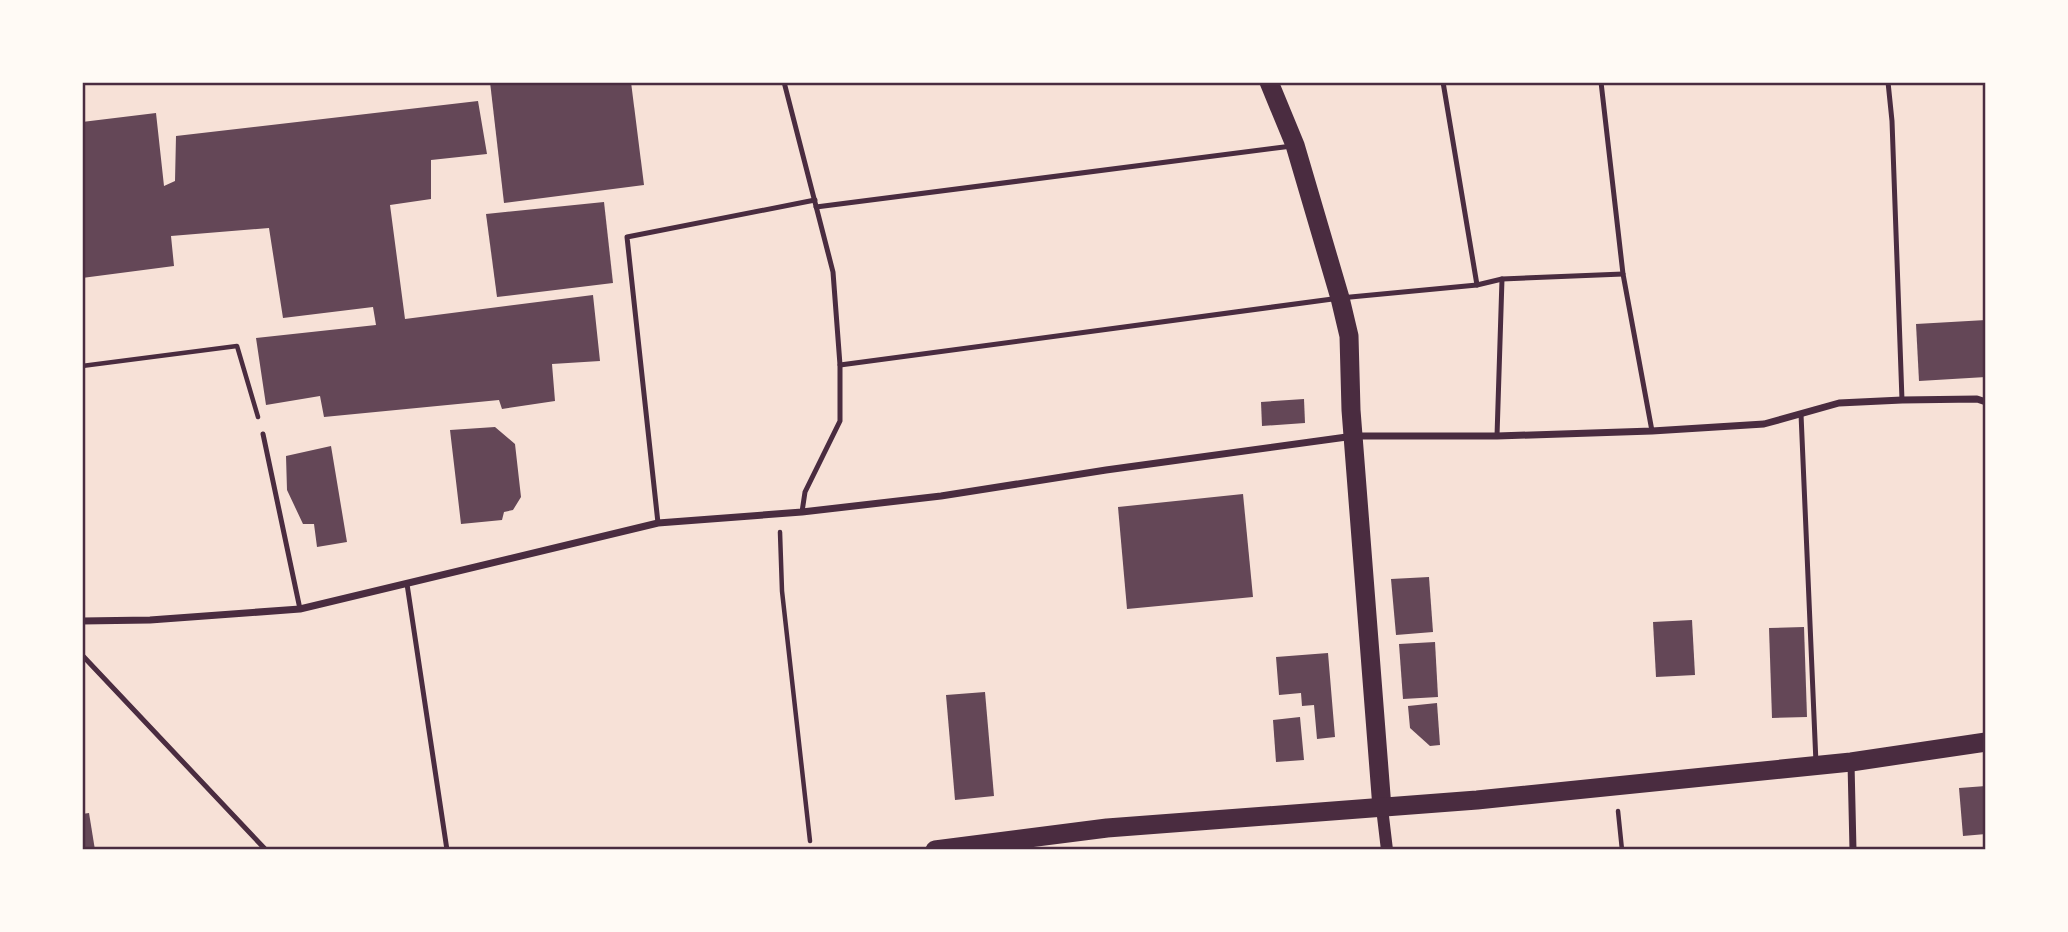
<svg xmlns="http://www.w3.org/2000/svg" width="2068" height="932" viewBox="0 0 2068 932" font-family="'Roboto Serif',serif">
  <rect width="100%" height="100%" fill="#f7e1d7"/>
  <g fill="#644757">
    <polygon points="490,82 631,82 644,185 504,203"/>
    <polygon points="478,101 487,154 431,160 431,199 390,205 405,319 593,295 600,361 552,364 555,401 502,409 499,400 324,417 320,396 266,405 256,338 376,325 373,307 283,318 269,228 171,236 174,266 82,278 82,122 156,113 164,186 175,181 176,136"/>
    <polygon points="604,202 613,283 497,297 486,214"/>
    <polygon points="1986,320 1986,377 1919,381 1916,324"/>
    <polygon points="1304,399 1305,423 1262,426 1261,402"/>
    <polygon points="495,427 515,444 521,497 513,510 504,512 502,520 461,524 450,430"/>
    <polygon points="331,446 347,542 317,547 314,524 303,524 287,490 286,456"/>
    <polygon points="1243,494 1253,597 1127,609 1118,507"/>
    <polygon points="1429,577 1433,632 1396,635 1391,579"/>
    <polygon points="1692,620 1695,675 1656,677 1653,622"/>
    <polygon points="1804,627 1807,717 1772,718 1769,628"/>
    <polygon points="1435,642 1438,697 1403,699 1399,644"/>
    <polygon points="1328,653 1335,737 1317,739 1314,705 1302,706 1301,693 1279,695 1276,657"/>
    <polygon points="985,692 994,796 955,800 946,695"/>
    <polygon points="1437,703 1440,745 1430,746 1410,728 1408,706"/>
    <polygon points="1300,717 1304,760 1276,762 1273,720"/>
    <polygon points="1986,786 1986,834 1963,836 1959,788"/>
    <polygon points="89,813 95,850 82,850 82,814"/>
  </g>
  <g fill="none" stroke-linecap="round" stroke-linejoin="round">
    <g stroke="#4a2c40" stroke-width="4.5">
      <polyline points="82,366 237,346 258,417"/>
      <polyline points="780,532 782,591 810,841"/>
      <polyline points="1618,811 1622,850"/>
    </g>
    <g stroke="#4a2c40" stroke-width="5">
      <polyline points="784,82 833,272 840,365 840,421 805,492 802,512"/>
      <polyline points="1443,82 1477,285"/>
      <polyline points="1601,82 1623,274 1652,431"/>
      <polyline points="1888,82 1892,121 1902,400"/>
      <polyline points="816,207 1292,146"/>
      <polyline points="840,365 1340,298 1477,285 1502,279 1623,274"/>
      <polyline points="1801,414 1816,763"/>
      <polyline points="263,434 300,609"/>
      <polyline points="1497,436 1502,279"/>
      <polyline points="658,523 627,237 815,200"/>
      <polyline points="407,584 447,850"/>
      <polyline points="82,655 266,850"/>
    </g>
    <g stroke="#4a2c40" stroke-width="7">
      <polyline points="82,621 150,620 300,609 658,523 802,512 941,496 1106,470 1354,436 1497,436 1652,431 1764,424 1839,403 1902,400 1977,399 1986,402"/>
      <polyline points="1851,763 1853,850"/>
    </g>
    <polyline stroke="#4a2c40" stroke-width="12" points="1382,808 1387,850"/>
    <g stroke="#4a2c40" stroke-width="19">
      <polyline points="1269,82 1295,145 1340,298 1349,336 1351,410 1382,808"/>
      <polyline points="935,850 1107,828 1477,800 1851,762 1986,742"/>
    </g>
  </g>
  <rect width="2068" height="932" fill="none" stroke="#fffaf5" stroke-width="168"/>
  <rect x="84" y="84" width="1900" height="764" fill="none" stroke="#4a2c40" stroke-width="2.5"/>
</svg>
